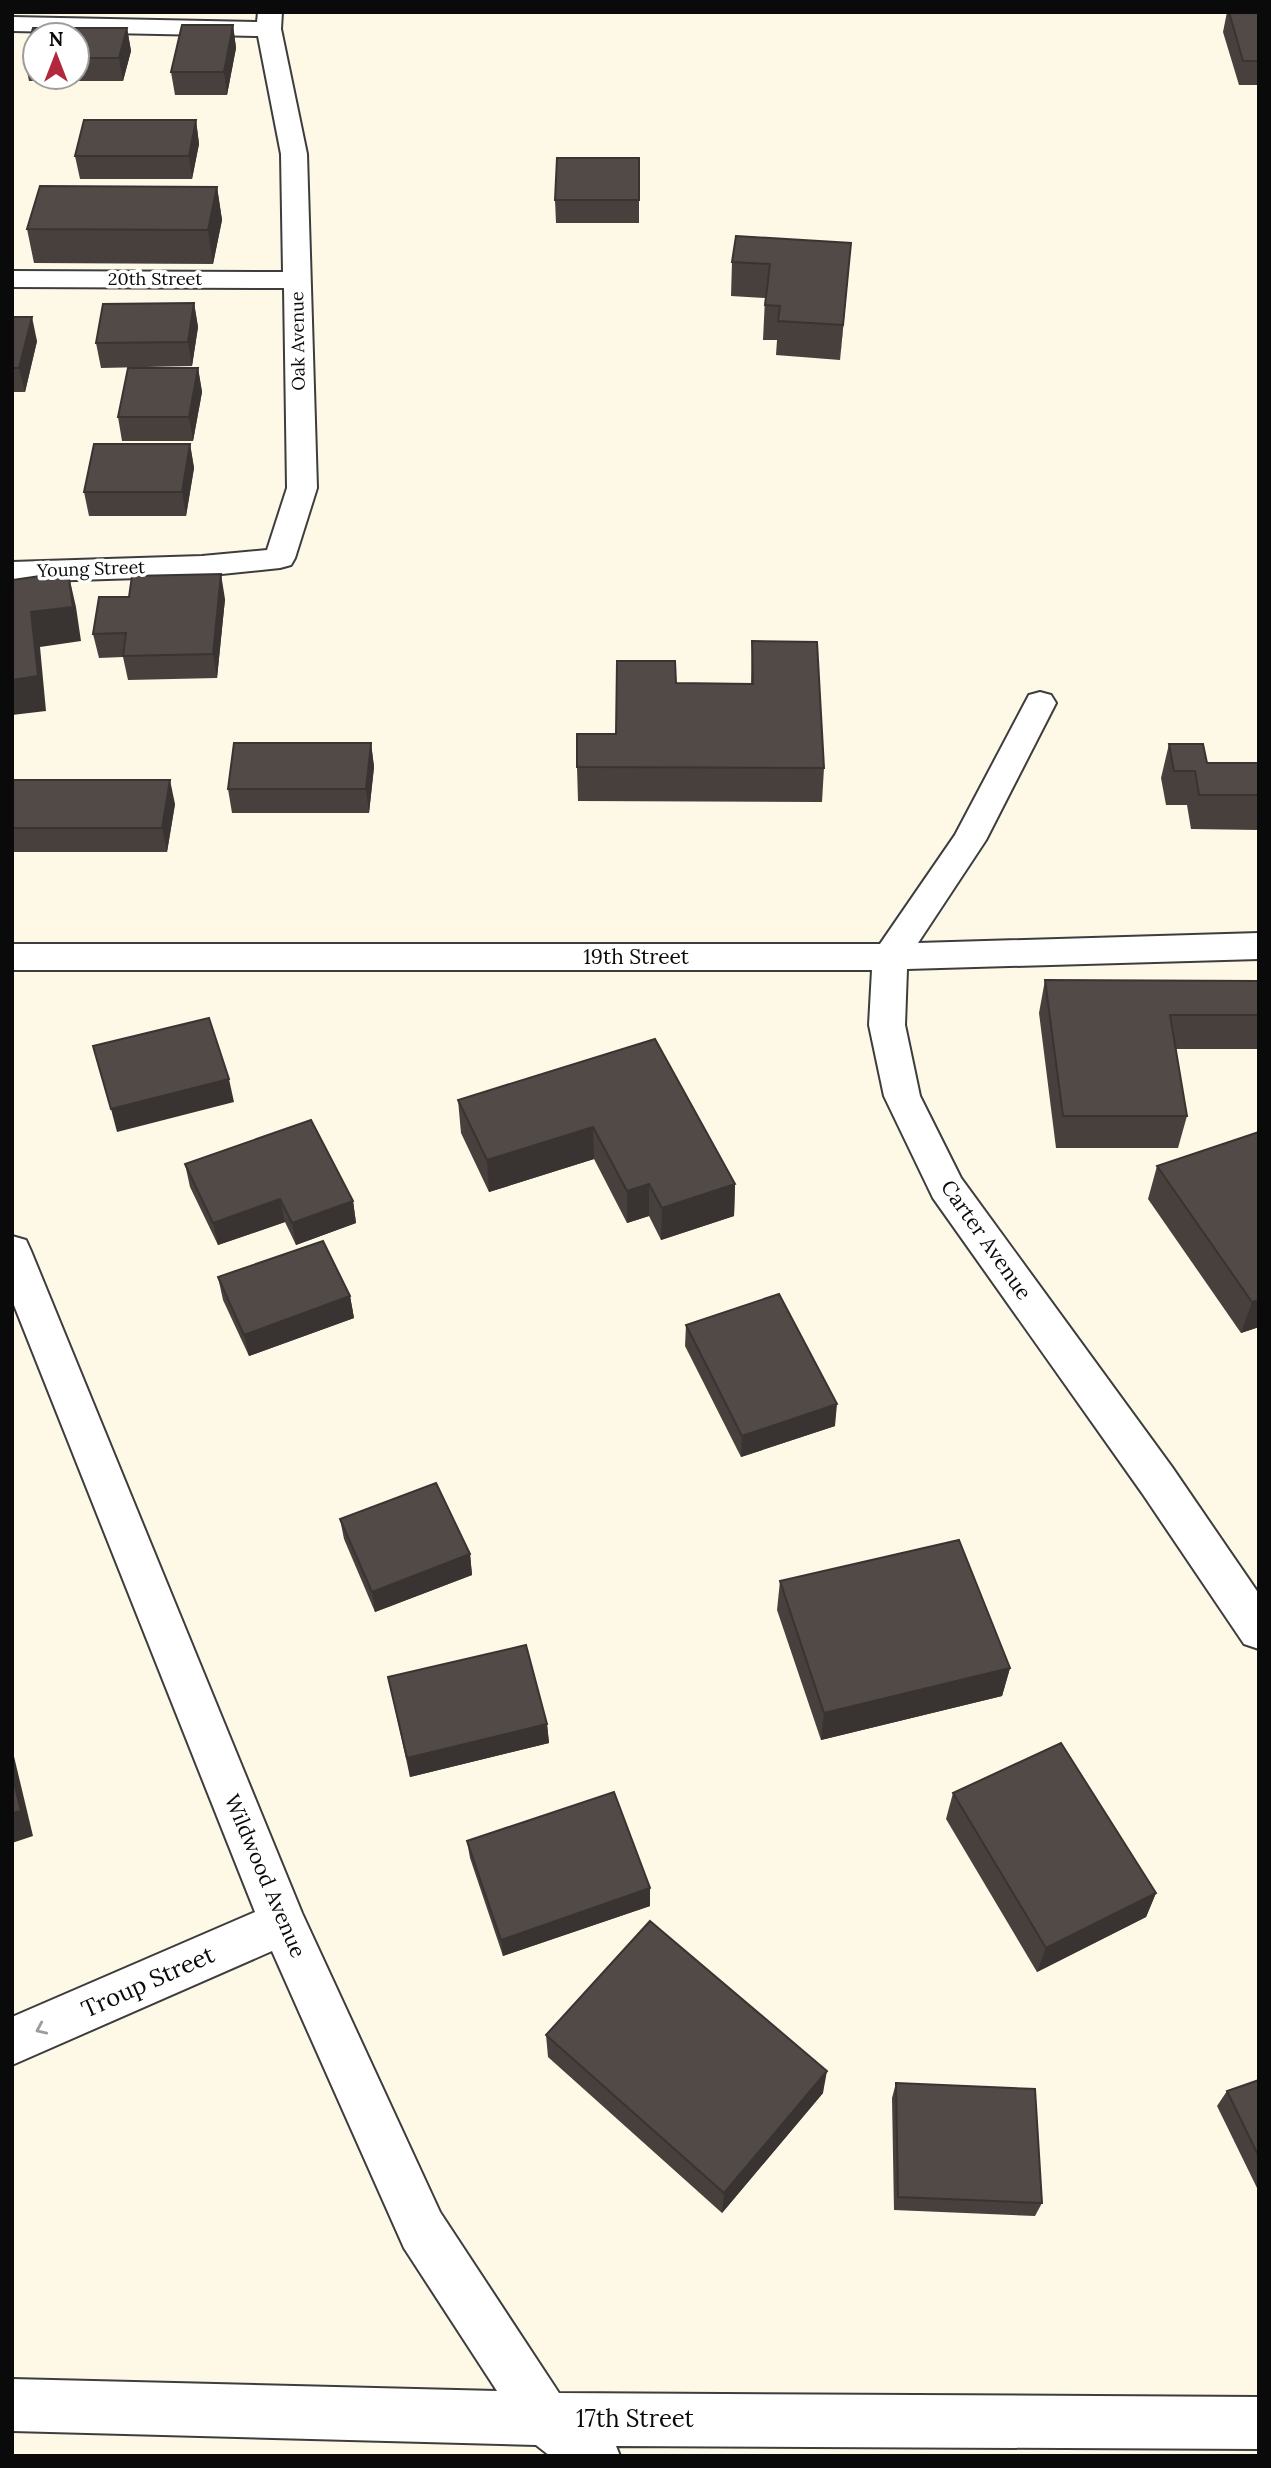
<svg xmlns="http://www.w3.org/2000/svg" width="1271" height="2468" viewBox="0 0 1271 2468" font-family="Lora,serif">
  <rect width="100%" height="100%" fill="#fef8e7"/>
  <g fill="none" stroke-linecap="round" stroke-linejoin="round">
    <defs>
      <g id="minor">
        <polygon points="258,12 282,12 281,29 307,154 317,488 295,558 291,565 280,568 202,576 12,582 12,562 202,556 267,550 287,488 284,288 12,287 12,271 283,272 281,154 258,36 12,31 12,17 257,22"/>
        <polygon points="1040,692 1051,695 1056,703 986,840 918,943 1259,933 1259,959 907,969 905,1025 920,1096 961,1178 1172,1467 1259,1594 1259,1649 1244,1644 1142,1493 933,1198 884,1096 869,1025 872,970 12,970 12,944 880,944 955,835 1029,695"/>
        <polygon points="12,1236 26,1240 31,1251 302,1913 440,2212 559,2393 1259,2397 1259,2449 616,2446 620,2456 550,2456 536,2445 12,2431 12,2379 497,2391 404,2248 272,1951 12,2065 12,2017 255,1912 12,1300"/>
      </g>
    </defs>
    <use href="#minor" stroke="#3d3d3d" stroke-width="4"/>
    <use href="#minor" fill="#fff" fill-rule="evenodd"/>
  </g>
  <g fill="#47403d" fill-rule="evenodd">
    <polygon points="1227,12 1259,12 1259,85 1239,85 1223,32"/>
    <polygon points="233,25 236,48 227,95 175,95 171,72"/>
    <path d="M33,28H127L131,51L123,81H29L24,58ZM35,35H77V77H35Z"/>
    <polygon points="196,120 199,144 192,179 80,179 75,156"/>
    <polygon points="639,158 639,223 556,223 555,200"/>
    <polygon points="217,187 222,220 213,264 34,263 27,229"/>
    <polygon points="736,236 848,277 840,360 776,355 777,340 763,340 765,298 731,296 732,262"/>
    <polygon points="194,303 198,327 192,366 101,368 96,343"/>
    <polygon points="12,317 37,341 25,392 12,392"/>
    <polygon points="198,368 202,392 193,441 122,441 118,417"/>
    <polygon points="190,444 194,468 186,516 89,516 84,492"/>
    <polygon points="225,599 217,678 128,680 123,657 99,658 93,634"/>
    <polygon points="752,641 824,768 822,802 578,801 577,767 676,683 751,684"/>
    <polygon points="371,743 374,767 369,813 232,813 228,789"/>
    <polygon points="1169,744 1207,763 1259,763 1259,830 1191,829 1187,805 1166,805 1161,778"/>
    <polygon points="12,780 175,804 167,852 12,852"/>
    <polygon points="1045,980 1259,981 1259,1041 1257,1049 1176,1049 1187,1116 1178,1148 1056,1148 1039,1013"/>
    <polygon points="655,1039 735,1184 734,1216 661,1240 649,1216 627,1223 594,1159 489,1192 461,1133 458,1100"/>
    <polygon points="1259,1132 1259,1327 1241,1333 1148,1199 1157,1166"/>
    <polygon points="185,1164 353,1201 356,1223 296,1245 285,1222 218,1245 190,1187"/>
    <polygon points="218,1277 350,1296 354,1318 249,1356 223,1300"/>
    <polygon points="686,1325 835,1426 741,1457 685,1346"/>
    <polygon points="340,1519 470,1554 472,1575 375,1612 344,1539"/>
    <polygon points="780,1581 1010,1668 1002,1696 821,1740 777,1610"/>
    <polygon points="388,1677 547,1724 549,1743 410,1777"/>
    <polygon points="953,1793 1156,1893 1146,1917 1037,1972 946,1819"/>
    <polygon points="467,1841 650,1888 650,1906 503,1956 470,1858"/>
    <polygon points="546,2035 823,2093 722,2213 548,2057"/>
    <polygon points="1259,2080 1259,2192 1217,2106 1227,2091"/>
    <polygon points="896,2083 1042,2203 1035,2216 894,2210 892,2098"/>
  </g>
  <g fill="#393432">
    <polygon points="233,25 236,48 227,95 224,72"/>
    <polygon points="127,28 131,51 123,81 119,58"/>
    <polygon points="196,120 199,144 192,179 189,156"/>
    <polygon points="217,187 222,220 213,264 208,230"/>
    <polygon points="851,243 848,277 840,360 843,325"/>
    <polygon points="194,303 198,327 192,366 188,342"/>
    <polygon points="32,317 37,341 25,392 19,368"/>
    <polygon points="198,368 202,392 193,441 189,417"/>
    <polygon points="190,444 194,468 186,516 182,492"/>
    <polygon points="68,572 76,607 81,641 40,647 46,711 12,715 12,680 31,612"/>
    <polygon points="221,574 225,599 217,678 213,654"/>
    <polygon points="371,743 374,767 369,813 366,789"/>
    <polygon points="170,780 175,804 167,852 162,828"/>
    <polygon points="229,1079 234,1102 117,1132 111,1109"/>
    <polygon points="593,1127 594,1159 489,1192 487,1160"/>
    <polygon points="649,1184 649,1216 627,1223 627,1191"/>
    <polygon points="735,1184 734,1216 661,1240 662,1208"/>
    <polygon points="280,1199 285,1222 218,1245 213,1223"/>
    <polygon points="353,1201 356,1223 296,1245 292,1223"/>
    <polygon points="350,1296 354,1318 249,1356 244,1335"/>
    <polygon points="1259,1300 1259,1327 1241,1333 1252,1302"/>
    <polygon points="837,1404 835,1426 741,1457 742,1436"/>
    <polygon points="470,1554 472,1575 375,1612 372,1592"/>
    <polygon points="1010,1668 1002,1696 821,1740 824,1713"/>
    <polygon points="547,1724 549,1743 410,1777 407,1758"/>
    <polygon points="12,1748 33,1836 12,1843"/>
    <polygon points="650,1888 650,1906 503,1956 501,1940"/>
    <polygon points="1156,1893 1146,1917 1037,1972 1046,1948"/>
    <polygon points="827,2071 823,2093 722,2213 724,2193"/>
  </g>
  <g fill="#524a47" stroke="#393432" stroke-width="2">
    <polygon points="1229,12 1259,12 1259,61 1243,61"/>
    <polygon points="182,25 233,25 224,72 171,72"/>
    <polygon points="33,28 127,28 119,58 77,58 77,35 35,35 35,58 24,58"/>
    <polygon points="84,120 196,120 189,156 75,156"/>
    <polygon points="557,158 639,158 639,200 555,200"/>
    <polygon points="40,186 217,187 208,230 27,229"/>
    <polygon points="736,236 851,243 843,325 778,321 780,306 765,305 770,264 732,262"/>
    <polygon points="194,303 188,342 96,343 103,304"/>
    <polygon points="12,317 32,317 19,368 12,368"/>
    <polygon points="128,368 198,368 189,417 118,417"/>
    <polygon points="94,444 190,444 182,492 84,492"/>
    <polygon points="68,572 73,607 31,612 38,676 12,680 12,580"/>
    <polygon points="221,574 213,654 123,656 126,633 93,634 99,597 129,597 132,576"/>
    <polygon points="752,641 817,642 824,768 577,767 577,734 616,734 617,661 675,661 676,683 753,684"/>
    <polygon points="234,743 371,743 366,789 228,789"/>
    <polygon points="1169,744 1203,744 1207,763 1259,763 1259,795 1199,795 1195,771 1174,771"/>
    <polygon points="12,780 170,780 162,828 12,828"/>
    <polygon points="1045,980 1259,981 1259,1015 1170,1015 1187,1116 1063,1116"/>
    <polygon points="209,1018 229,1079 111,1109 93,1046"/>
    <polygon points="655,1039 735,1184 662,1208 649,1184 627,1191 593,1127 487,1160 458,1100"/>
    <polygon points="311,1120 353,1201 292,1223 280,1199 213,1223 185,1164"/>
    <polygon points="1259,1132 1259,1300 1252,1302 1157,1166"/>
    <polygon points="323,1241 350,1296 244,1335 218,1277"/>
    <polygon points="779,1294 837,1404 742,1436 686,1325"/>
    <polygon points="436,1483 470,1554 372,1592 340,1519"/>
    <polygon points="959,1540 1010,1668 824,1713 780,1581"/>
    <polygon points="526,1645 547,1724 407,1758 388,1677"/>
    <polygon points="1061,1743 1156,1893 1046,1948 953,1793"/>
    <polygon points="12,1774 21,1811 12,1813"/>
    <polygon points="614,1792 650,1888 501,1940 467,1841"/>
    <polygon points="650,1921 827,2071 724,2193 546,2035"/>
    <polygon points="1259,2080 1259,2157 1227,2091"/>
    <polygon points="896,2083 1035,2089 1042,2203 898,2197"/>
  </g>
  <defs><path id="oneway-chevron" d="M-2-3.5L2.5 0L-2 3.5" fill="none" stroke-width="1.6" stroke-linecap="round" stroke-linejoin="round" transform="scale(1.75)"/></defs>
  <use stroke="#9d9d9d" href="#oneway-chevron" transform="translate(41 2029) rotate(156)"/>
  <g text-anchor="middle" stroke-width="7" stroke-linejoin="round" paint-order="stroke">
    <g font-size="18" fill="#0a0a0a" stroke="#fff">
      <text x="155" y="285">20th Street</text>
      <text transform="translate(298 341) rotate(-91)" y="6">Oak Avenue</text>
      <text transform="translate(91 569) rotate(-2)" y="6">Young Street</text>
    </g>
    <g font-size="21" fill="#0a0a0a" stroke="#fff">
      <text x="636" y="964">19th Street</text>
      <text transform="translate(986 1240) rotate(55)" y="7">Carter Avenue</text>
      <text transform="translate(265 1876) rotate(67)" y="7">Wildwood Avenue</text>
    </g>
    <g font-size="24" fill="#0a0a0a" stroke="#fff">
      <text transform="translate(148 1982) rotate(-24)" y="8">Troup Street</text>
      <text x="635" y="2427">17th Street</text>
    </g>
  </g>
  <rect width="1271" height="2468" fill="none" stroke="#0a0a0a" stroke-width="28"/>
  <g transform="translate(56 56)"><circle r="33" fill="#ffffff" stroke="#9d9d9d" stroke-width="2"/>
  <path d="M0-5L12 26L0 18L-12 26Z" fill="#b3283c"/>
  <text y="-10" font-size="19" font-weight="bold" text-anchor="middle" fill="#0a0a0a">N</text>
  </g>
</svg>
